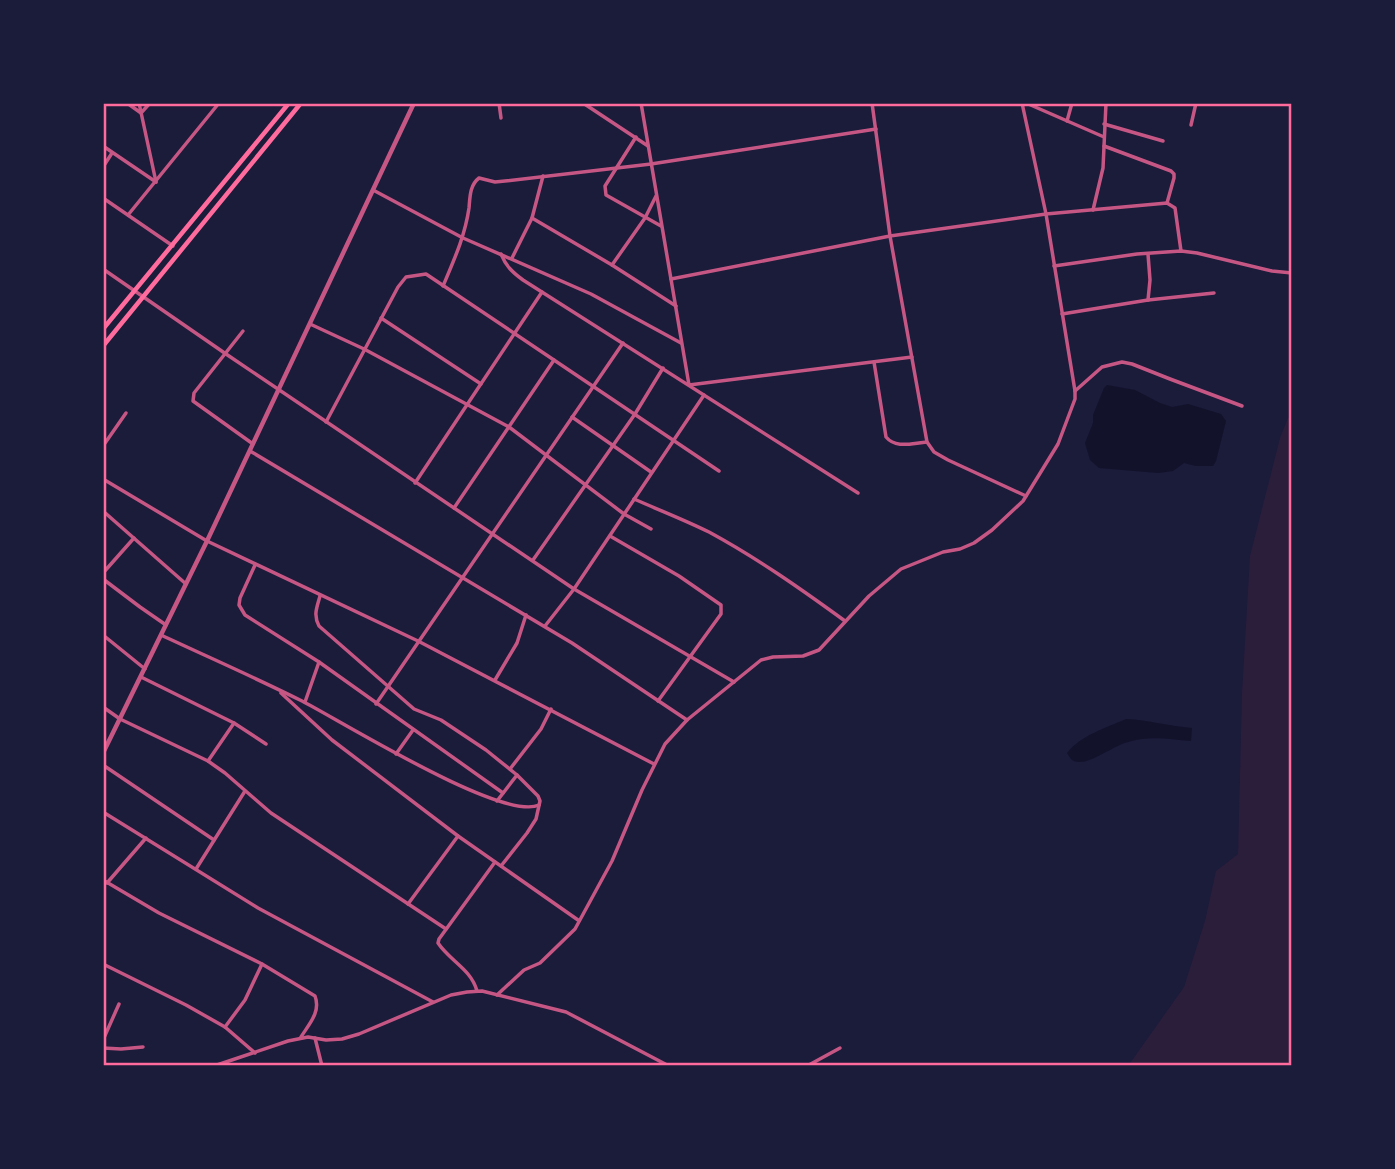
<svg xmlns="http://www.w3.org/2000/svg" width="1395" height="1169" viewBox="0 0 1395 1169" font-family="'Titillium Web',sans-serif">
  <rect width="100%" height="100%" fill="#1b1b3a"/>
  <polygon fill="#2a1e3b" points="1292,417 1292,1066 1128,1066 1184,987 1205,921 1216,871 1238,854 1242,693 1250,556 1280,438 1288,418"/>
  <g fill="#12122b">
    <polygon points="1107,385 1135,390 1160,403 1172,407 1188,404 1221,414 1226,421 1216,461 1213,466 1196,466 1184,463 1173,471 1158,473 1099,468 1090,460 1085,443 1093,423 1093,415 1104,388"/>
    <path d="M1126,719C1148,720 1169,726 1192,728L1191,741C1168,739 1147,735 1125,743C1112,747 1091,763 1079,762C1072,762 1070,758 1067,753C1081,735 1106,728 1126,719Z"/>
  </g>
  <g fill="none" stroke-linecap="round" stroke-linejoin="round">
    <g stroke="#c65784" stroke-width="3.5">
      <polyline points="127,103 141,113 150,103"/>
      <polyline points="139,103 156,182"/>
      <polyline points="499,103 501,118"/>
      <polyline points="583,103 648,146"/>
      <polyline points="641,103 689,385 912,357"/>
      <polyline points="872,103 890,236 927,442 934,452 948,460 1026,496"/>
      <polyline points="1026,103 1104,137"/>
      <polyline points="1067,121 1072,103"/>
      <polyline points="1104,124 1163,141"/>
      <polyline points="1191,125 1196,103"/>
      <polyline points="636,137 605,186 606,195 661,226"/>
      <polyline points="103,146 156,182"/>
      <polyline points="1104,146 1171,171 1174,174 1174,178 1167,203"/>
      <polyline points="103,167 112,153"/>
      <polyline points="373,190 463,238 591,294 681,343"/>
      <polyline points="103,198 173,246"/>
      <polyline points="1093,210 1103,168 1106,103"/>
      <polyline points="128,215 219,103"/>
      <polyline points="532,218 612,265 676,306"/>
      <path d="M501,254C506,266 512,272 523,280L858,493"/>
      <polyline points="512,258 532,218 543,176"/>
      <polyline points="612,265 645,218 656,196"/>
      <polyline points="1054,266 1137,254 1181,251 1197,253 1272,271 1292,273"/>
      <polyline points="103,269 226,354 574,589 734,682"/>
      <polyline points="671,279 890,236 1046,214 1167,203 1175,208 1181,251"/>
      <path d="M443,286C454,260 465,236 469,208C470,196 470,185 479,178L495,182L505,181L651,164L876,129"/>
      <polyline points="1148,300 1150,280 1148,254"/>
      <polyline points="1062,314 1148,300 1214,293"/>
      <polyline points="381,318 481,384"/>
      <polyline points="310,324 364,349 509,427 624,514 651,529"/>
      <polyline points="243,331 194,393 193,401 253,444"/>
      <path d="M874,362L886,437C896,449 912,443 927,442"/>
      <polyline points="1075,391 1102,367 1122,362 1132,364 1170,379 1242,406"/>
      <polyline points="572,417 651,472"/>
      <polyline points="326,422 398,287 406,277 426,274 719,471"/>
      <polyline points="103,446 126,413"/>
      <polyline points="250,451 572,643 687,720"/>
      <polyline points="103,479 207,541 418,641 654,764"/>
      <polyline points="415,483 542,292"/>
      <path d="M634,499C659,510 685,520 709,532C757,558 801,589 845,621"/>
      <polyline points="454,508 554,360"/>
      <polyline points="103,511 186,584"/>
      <polyline points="610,536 679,576 721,605 721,614 658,701"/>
      <polyline points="533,560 635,414 663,368"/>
      <polyline points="255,565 240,598 239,605 245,615 319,662 503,793"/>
      <polyline points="103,573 134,538"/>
      <polyline points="103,579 140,607 166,625"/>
      <path d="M320,596C317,607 313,615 319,626L414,709L441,720L486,750L517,775L538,796L540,801L536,819L527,833L501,866"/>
      <polyline points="545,626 574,589 704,395"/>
      <polyline points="103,635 145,669"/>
      <path d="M161,635C208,657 256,678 302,701C341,721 503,822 539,805"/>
      <polyline points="141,677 234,723 266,744"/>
      <polyline points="495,680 517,643 526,615"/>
      <polyline points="281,693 332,740 458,836 578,920"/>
      <polyline points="305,702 319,662"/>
      <polyline points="376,704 623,343"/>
      <polyline points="103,707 120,719 208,761 225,773 271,813 446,929"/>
      <polyline points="396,754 413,730"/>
      <polyline points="208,761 234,723"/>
      <polyline points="103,765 214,840"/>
      <polyline points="510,769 541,729 551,709"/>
      <polyline points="497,801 517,775"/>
      <polyline points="103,812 258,908 433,1002"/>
      <polyline points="196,869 245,791"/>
      <path d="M103,880L159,913L262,964L315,996C321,1012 309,1024 301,1037"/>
      <polyline points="107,883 146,838"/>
      <polyline points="408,904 458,836"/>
      <polyline points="103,964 186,1005 225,1027 255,1053"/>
      <path d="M477,991C471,969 450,961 438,943L439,939L495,862"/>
      <polyline points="497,995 524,970 540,963 575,929 612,861 642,790 665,744 687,720 761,660 773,657 803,656 819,650 869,596 901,569 943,552 960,549 974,543 992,530 1023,501 1058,444 1075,399 1075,391 1046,214 1022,103"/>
      <polyline points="225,1027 245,1000 262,964"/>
      <polyline points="315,1038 322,1066"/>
      <polyline points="103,1040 119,1004"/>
      <polyline points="103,1048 121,1049 143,1047"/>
      <polyline points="214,1066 288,1041 308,1037 326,1040 342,1039 359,1034 451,995 467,992 482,991 566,1012 669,1066"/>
      <polyline points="807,1066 840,1048"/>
    </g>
    <polyline stroke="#c65784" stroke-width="4.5" points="103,753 207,541 414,103"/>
    <g stroke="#ff6b9d" stroke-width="4.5">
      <polyline points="103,329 289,103"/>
      <polyline points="103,346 301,103"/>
    </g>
  </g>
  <rect width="1395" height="1169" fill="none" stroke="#1b1b3a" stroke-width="210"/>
  <rect x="105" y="105" width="1185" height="959" fill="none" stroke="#ff6b9d" stroke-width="2.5"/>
</svg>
